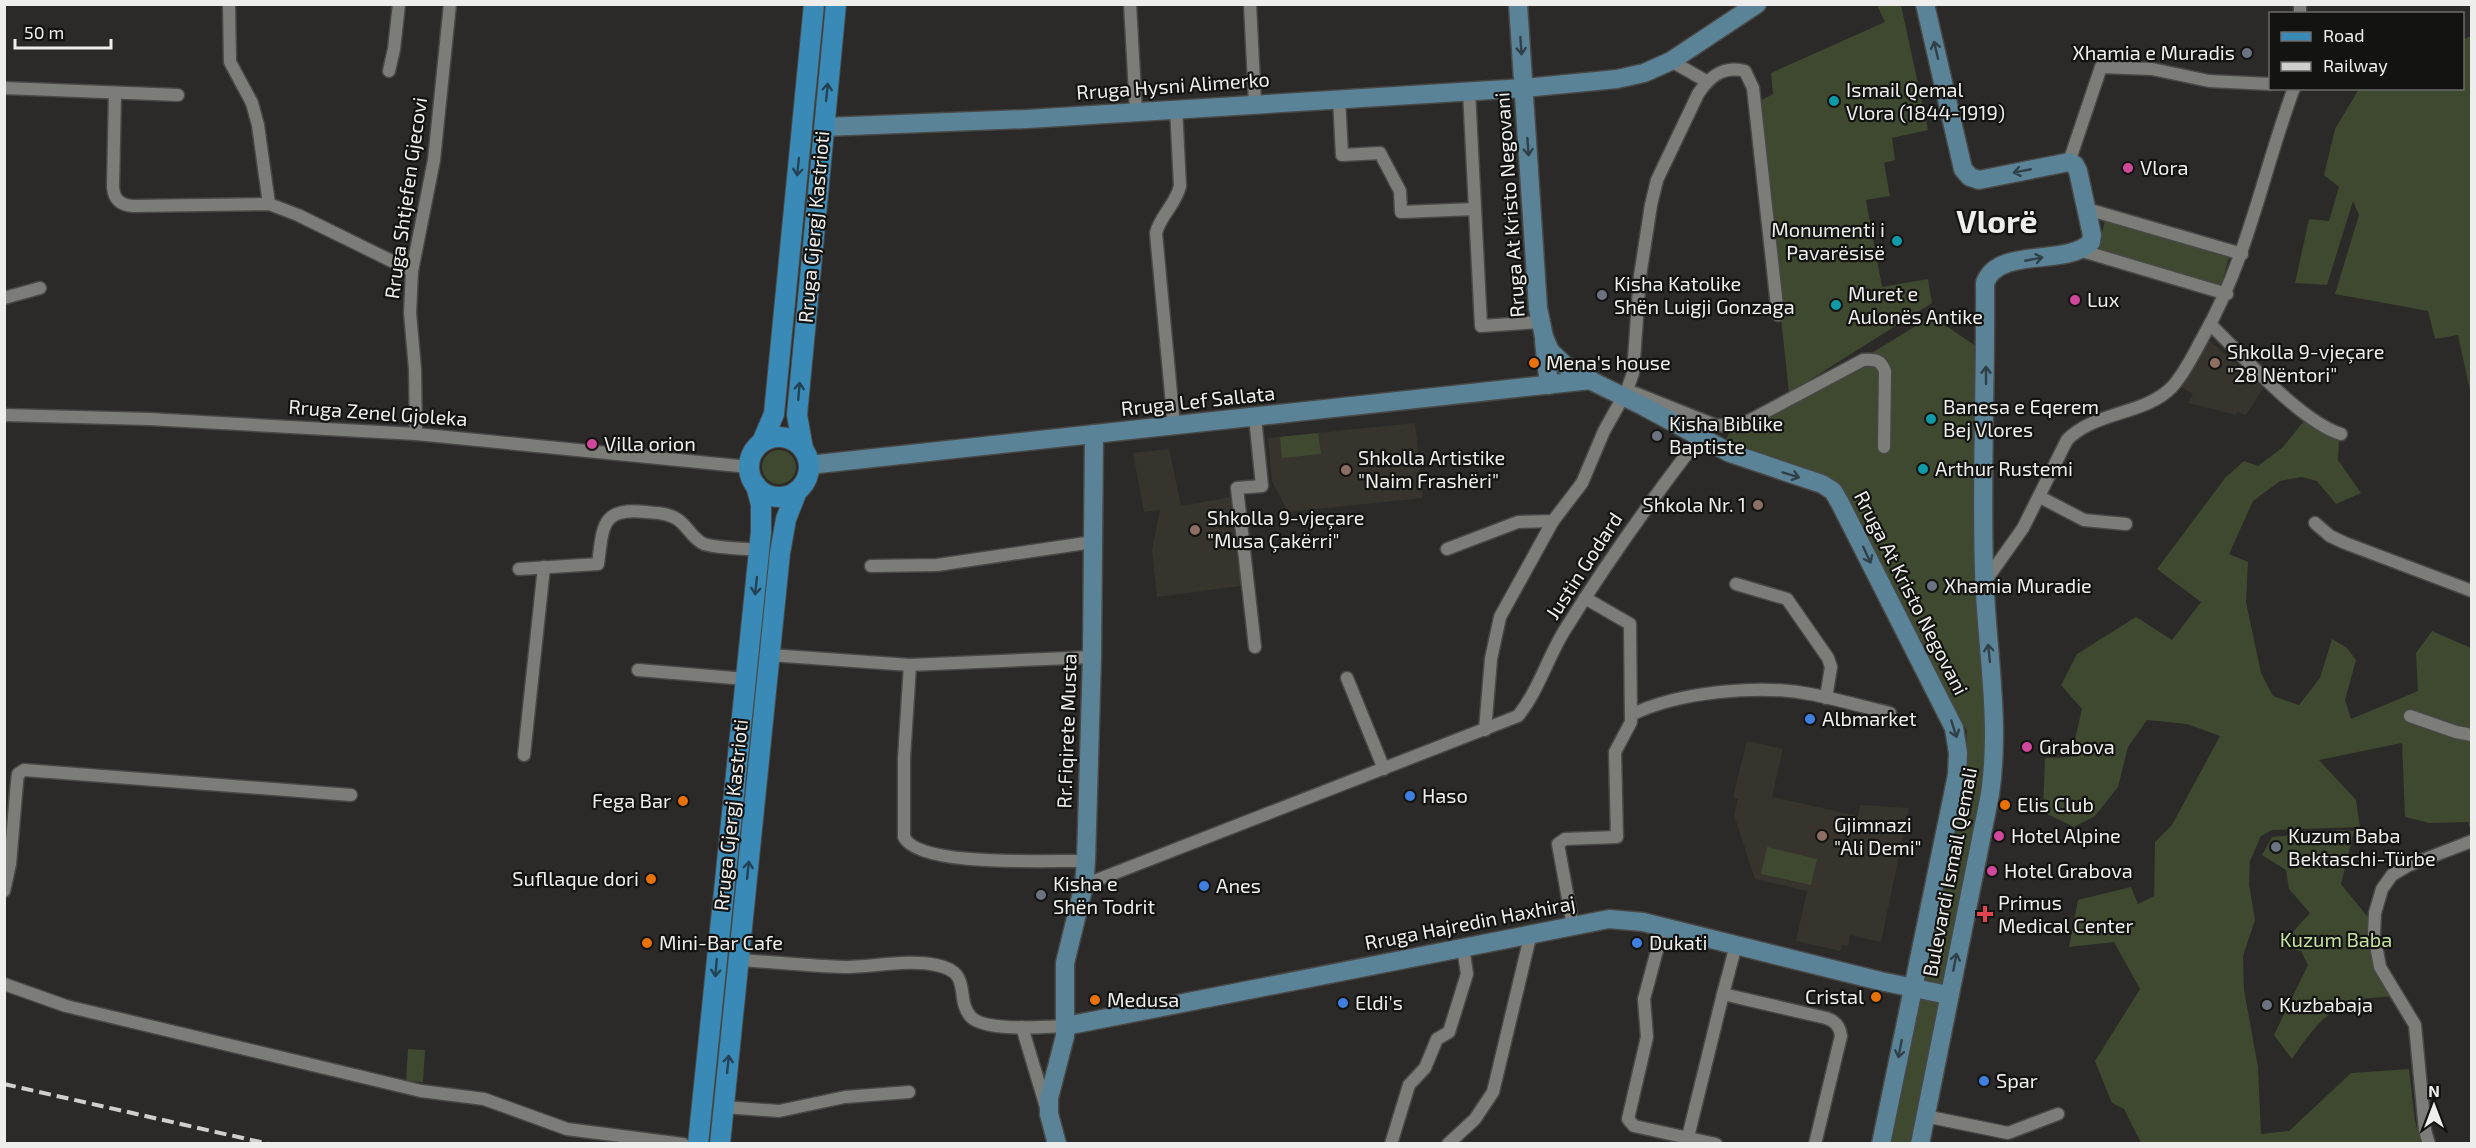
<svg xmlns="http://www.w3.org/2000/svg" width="2476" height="1148" viewBox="0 0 2476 1148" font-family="'Exo 2',sans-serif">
  <rect width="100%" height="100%" fill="#2b2a28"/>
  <g fill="#36342c">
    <polygon points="2207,338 2263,388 2246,415 2237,412 2236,415 2188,403 2193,394 2181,387"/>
    <polygon points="1415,423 1423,498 1288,512 1272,481 1268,438"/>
    <polygon points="1169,449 1181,506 1230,497 1241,586 1157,597 1152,550 1160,510 1144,512 1133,453"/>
    <polygon points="1747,741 1783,749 1772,797 1858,816 1860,805 1909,808 1881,942 1850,935 1848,946 1842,945 1840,951 1796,941 1807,891 1755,879 1734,815 1738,799 1733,797"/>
  </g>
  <g fill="#3e492f">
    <polygon points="1877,5 1901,5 1928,130 1892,138 1895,160 1884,163 1890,196 1866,200 1882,287 1928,279 1932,303 1789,393 1758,102 1773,94 1771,73 1885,22"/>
    <polygon points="2468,37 2472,37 2471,395 2458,335 2435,339 2428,311 2335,294 2359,215 2353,201 2327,285 2295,283 2309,219 2329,221 2339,187 2324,175 2335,129 2359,89 2462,88 2463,40"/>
    <polygon points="2105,221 2229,257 2221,286 2097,251"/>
    <polygon points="1932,316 1980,349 1988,775 1947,989 1922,982 1965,767 1967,731 1835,484 1725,443 1730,430 1774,413"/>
    <polygon points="2304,421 2339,441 2338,460 2361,493 2336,504 2317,481 2301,477 2280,481 2253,501 2229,554 2248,562 2246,602 2261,673 2273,696 2299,705 2320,678 2332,639 2347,648 2356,660 2345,700 2351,719 2418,691 2416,653 2432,631 2471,648 2471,832 2468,822 2429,823 2405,817 2402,743 2319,760 2356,800 2360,827 2272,830 2261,836 2250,861 2249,884 2255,920 2243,956 2244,990 2258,1067 2261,1134 2289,1131 2351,1073 2409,1069 2415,1121 2422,1143 2141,1143 2124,1109 2112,1103 2095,1061 2140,989 2114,942 2069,947 2078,900 2131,887 2138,904 2154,896 2155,842 2172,825 2220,736 2187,724 2147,720 2128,747 2118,787 2095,816 2074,827 2043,812 2045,758 2071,757 2082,709 2061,685 2077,654 2136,617 2172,640 2201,602 2157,569 2225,478 2244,461 2258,466 2283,447"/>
    <polygon points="1318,433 1321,454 1282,458 1280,437"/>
    <circle cx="779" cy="467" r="17"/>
    <path d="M2342,830L2354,831L2341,884L2371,921L2394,996C2380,998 2361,997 2348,1003C2322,1014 2307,1037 2292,1059L2274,1035L2308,965L2301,951L2280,946L2310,913L2289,889L2286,870L2262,855L2272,837Z"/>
    <polygon points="1767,847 1817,859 1811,885 1761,874"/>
    <polygon points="1920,993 1945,998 1914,1143 1888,1144"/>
    <polygon points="408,1049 425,1050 423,1082 406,1081"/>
  </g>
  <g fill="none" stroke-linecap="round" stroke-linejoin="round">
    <defs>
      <g id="street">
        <polyline points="229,4 230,62 252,103 258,125 269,204"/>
        <polyline points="1130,4 1136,111"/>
        <polyline points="1250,4 1255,103"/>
        <polyline points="2300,4 2300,14"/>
        <polyline points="1671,61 1706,81"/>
        <polyline points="389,71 394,49 399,4"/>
        <polyline points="4,88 178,95"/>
        <polyline points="1469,91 1481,326 1540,322"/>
        <path d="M115,93L113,187C114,200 120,205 133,206L269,204L298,215L412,271"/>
        <polyline points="1339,98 1342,155 1380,153 1400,191 1401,212 1475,209"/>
        <polyline points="2069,162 2101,67 2152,69 2209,81 2270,84"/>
        <polyline points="2087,209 2242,254"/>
        <polyline points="2079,250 2227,294"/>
        <polyline points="4,298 40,288"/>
        <path d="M2210,324C2243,356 2300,421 2341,434"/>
        <path d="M1635,393L1715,425L1739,426L1863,360C1875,359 1881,360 1885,371L1884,447"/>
        <polyline points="4,415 149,419 416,434 749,467"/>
        <polyline points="1255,417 1262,486 1237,488 1255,647"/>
        <path d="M1174,426L1156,233C1160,216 1176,204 1180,186L1176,108"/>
        <polyline points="416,434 415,369 410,313 412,271 434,160 450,4"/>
        <polyline points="2040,497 2084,520 2126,524"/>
        <polyline points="2315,523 2330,536 2345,543 2472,591"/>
        <path d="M1447,549L1518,522L1553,521L1582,483L1604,431L1627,390L1633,373L1640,276L1651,205L1657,180L1698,94C1709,77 1723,65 1745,71L1753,88L1778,315"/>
        <polyline points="871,566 937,565 1093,542"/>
        <path d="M519,569L598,564C603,526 601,507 646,512C657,513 668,513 677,519C688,526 692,539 704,544C721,549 742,548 760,550"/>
        <path d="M1984,583L2023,528L2067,440C2095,411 2145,415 2172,387C2185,373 2194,353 2203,337C2249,256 2262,174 2294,88"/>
        <polyline points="1736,584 1787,599 1828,658 1831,667 1826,698"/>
        <polyline points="770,655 910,665 1092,657"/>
        <path d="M910,665L904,758V837C919,868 1051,860 1086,861"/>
        <polyline points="638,670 746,679"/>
        <polyline points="1347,678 1384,769"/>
        <path d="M1631,715C1677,692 1759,684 1810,694C1837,699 1864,707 1890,713"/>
        <polyline points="2410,716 2456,732 2472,735"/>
        <polyline points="1485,730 1491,659 1500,617 1553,521"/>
        <polyline points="524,755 544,567"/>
        <path d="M1084,885L1518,716C1539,690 1548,656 1566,628C1607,562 1652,499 1699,438"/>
        <polyline points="4,891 10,864 17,782 18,774 24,770 351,795"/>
        <polyline points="1573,926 1558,844 1565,839 1617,837 1615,752 1631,722 1630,624 1585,598"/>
        <polyline points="1663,928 1644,999 1647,1037 1628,1119 1634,1126 1716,1144"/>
        <path d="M1736,945L1723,994L1826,1018C1836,1021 1840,1027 1841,1036L1815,1144"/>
        <path d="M739,960C774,962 809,966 844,967C873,967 907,959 936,965C974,972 954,998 971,1017C986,1032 1046,1027 1066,1026"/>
        <polyline points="4,984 66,1006 421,1091 484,1099 567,1129 683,1144"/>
        <polyline points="1022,1027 1046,1107"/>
        <polyline points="724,1107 779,1111 845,1097 909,1092"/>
        <polyline points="1925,1116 2008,1133 2058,1114"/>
        <polyline points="1688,1137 1723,994"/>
        <polyline points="1391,1144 1409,1085 1425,1068 1437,1039 1449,1032 1467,974 1463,947"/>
        <polyline points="1448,1144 1475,1119 1493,1092 1531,933"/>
        <polyline points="2429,1144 2425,1130 2415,1025 2380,967 2374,934 2375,913 2382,889 2392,875 2407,866 2472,841"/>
      </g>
      <g id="secondary">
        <polyline points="1518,4 1538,308 1544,337 1550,351 1571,371 1643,406 1730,453 1822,484 1833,491 1840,503 1954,728 1958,753 1957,775 1881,1144"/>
        <polyline points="824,127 1027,119 1524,88 1617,79 1644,73 1671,61 1757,4"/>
        <polyline points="1544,341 1549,385"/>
        <polyline points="809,465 1591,380"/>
        <polyline points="1066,1026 1609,919 1643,922 1880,981 1948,995"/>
        <polyline points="1057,1144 1049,1114 1049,1098 1065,1036 1065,963 1084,885 1086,861 1092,657 1094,434"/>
        <path d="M1920,1144L1990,794C2001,719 1986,646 1984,571C1981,475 1986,379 1985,283C1998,246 2067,267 2091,242L2092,235L2078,171L2075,165L2069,162L1979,180L1970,177L1963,169L1925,4"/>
      </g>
      <g id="primary">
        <circle cx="779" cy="467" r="30"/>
        <polyline points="762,442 774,414 814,4"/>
        <polyline points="803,449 797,415 836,4"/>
        <polyline points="698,1144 761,532 761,504 756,486"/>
        <polyline points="720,1144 780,553 786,519 797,491"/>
      </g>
    </defs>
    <use href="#street" stroke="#484846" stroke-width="15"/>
    <use href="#secondary" stroke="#484846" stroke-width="21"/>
    <use href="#primary" stroke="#484846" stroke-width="22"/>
    <use href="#street" stroke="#7c7c79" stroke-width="12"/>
    <use href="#secondary" stroke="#5b8398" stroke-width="18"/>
    <use href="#primary" stroke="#3a8ab7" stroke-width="20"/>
    <polyline stroke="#cfcfcd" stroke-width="4" stroke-dasharray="12 6" stroke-linecap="butt" points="4,1084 269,1144"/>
  </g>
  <defs><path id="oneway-shaft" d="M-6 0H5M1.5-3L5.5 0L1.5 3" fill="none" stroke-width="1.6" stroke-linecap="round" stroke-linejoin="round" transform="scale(1.5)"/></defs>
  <g stroke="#304048">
    <use href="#oneway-shaft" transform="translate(1521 46) rotate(86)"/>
    <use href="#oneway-shaft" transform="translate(1936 50) rotate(-103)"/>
    <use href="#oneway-shaft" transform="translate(1528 147) rotate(86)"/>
    <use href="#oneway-shaft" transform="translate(2022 171) rotate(169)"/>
    <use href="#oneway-shaft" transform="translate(2034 259) rotate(-11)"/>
    <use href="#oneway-shaft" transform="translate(1986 375) rotate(-90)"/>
    <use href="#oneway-shaft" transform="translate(1791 475) rotate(17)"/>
    <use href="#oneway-shaft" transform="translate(1867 555) rotate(65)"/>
    <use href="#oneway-shaft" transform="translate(1989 653) rotate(-96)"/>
    <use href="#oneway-shaft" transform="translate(1954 729) rotate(72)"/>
    <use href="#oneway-shaft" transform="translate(1955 962) rotate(-79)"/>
    <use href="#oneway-shaft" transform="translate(1900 1049) rotate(101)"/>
  </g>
  <g stroke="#234354">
    <use href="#oneway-shaft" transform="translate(827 92) rotate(-84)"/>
    <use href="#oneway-shaft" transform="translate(798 167) rotate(96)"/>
    <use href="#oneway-shaft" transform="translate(799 391) rotate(-85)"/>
    <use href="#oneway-shaft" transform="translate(756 586) rotate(96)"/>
    <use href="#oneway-shaft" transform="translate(748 870) rotate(-84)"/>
    <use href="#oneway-shaft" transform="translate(716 968) rotate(95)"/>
    <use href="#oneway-shaft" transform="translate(728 1064) rotate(-84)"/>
  </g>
  <g fill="#6b7280" stroke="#131312" stroke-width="2">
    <circle cx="2247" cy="53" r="6"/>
    <circle cx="1602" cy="295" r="6"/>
    <circle cx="1657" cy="436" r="6"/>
    <circle cx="1932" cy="586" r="6"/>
    <circle cx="2276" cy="847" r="6"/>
    <circle cx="1041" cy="895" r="6"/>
    <circle cx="2267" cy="1005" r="6"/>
  </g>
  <g fill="#0f9aa8" stroke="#131312" stroke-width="2">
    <circle cx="1834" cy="101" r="6"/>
    <circle cx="1897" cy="241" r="6"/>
    <circle cx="1836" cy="305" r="6"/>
    <circle cx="1931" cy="419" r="6"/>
    <circle cx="1923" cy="469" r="6"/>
  </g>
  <g fill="#d1479c" stroke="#131312" stroke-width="2">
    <circle cx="2128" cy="168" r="6"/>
    <circle cx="2075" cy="300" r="6"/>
    <circle cx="592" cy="444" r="6"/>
    <circle cx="2027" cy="747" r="6"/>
    <circle cx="1999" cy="836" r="6"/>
    <circle cx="1992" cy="871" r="6"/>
  </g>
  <g fill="#e8710a" stroke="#131312" stroke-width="2">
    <circle cx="1534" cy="363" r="6"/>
    <circle cx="683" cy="801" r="6"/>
    <circle cx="2005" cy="805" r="6"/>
    <circle cx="651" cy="879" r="6"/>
    <circle cx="647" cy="943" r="6"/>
    <circle cx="1876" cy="997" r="6"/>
    <circle cx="1095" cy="1000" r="6"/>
  </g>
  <g fill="#8d6e63" stroke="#131312" stroke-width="2">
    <circle cx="2215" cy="363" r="6"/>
    <circle cx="1346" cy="470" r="6"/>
    <circle cx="1758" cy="505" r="6"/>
    <circle cx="1195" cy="530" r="6"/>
    <circle cx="1822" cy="836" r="6"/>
  </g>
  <g fill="#3f7fe0" stroke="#131312" stroke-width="2">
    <circle cx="1810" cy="719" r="6"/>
    <circle cx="1410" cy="796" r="6"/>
    <circle cx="1204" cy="886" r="6"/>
    <circle cx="1637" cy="943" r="6"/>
    <circle cx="1343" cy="1003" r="6"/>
    <circle cx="1984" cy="1081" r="6"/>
  </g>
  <path fill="#e0444e" stroke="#131312" stroke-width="2" d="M1982 905h6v6h6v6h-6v6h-6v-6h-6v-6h6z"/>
  <g text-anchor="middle" stroke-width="4.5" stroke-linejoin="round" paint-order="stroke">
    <g font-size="20" fill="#eeeeec" stroke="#131312" text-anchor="start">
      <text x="2235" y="60" text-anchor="end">Xhamia e Muradis</text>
      <text x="1846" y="97">Ismail Qemal<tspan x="1846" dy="23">Vlora (1844-1919)</tspan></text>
      <text x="2140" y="175">Vlora</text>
      <text x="1885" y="237" text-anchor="end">Monumenti i<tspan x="1885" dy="23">Pavarësisë</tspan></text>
      <text x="1614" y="291">Kisha Katolike<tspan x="1614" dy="23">Shën Luigji Gonzaga</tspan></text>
      <text x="1848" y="301">Muret e<tspan x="1848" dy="23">Aulonës Antike</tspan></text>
      <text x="2087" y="307">Lux</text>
      <text x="2227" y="359">Shkolla 9-vjeçare<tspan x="2227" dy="23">"28 Nëntori"</tspan></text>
      <text x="1546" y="370">Mena's house</text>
      <text x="1943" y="414">Banesa e Eqerem<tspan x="1943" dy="23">Bej Vlores</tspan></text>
      <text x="1669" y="431">Kisha Biblike<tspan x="1669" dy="23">Baptiste</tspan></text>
      <text x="604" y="451">Villa orion</text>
      <text x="1358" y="465">Shkolla Artistike<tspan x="1358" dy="23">"Naim Frashëri"</tspan></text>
      <text x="1935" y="476">Arthur Rustemi</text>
      <text x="1746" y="512" text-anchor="end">Shkola Nr. 1</text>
      <text x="1207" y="525">Shkolla 9-vjeçare<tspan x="1207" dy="23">"Musa Çakërri"</tspan></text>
      <text x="1944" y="593">Xhamia Muradie</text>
      <text x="1822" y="726">Albmarket</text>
      <text x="2039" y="754">Grabova</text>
      <text x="1422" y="803">Haso</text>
      <text x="671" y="808" text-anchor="end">Fega Bar</text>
      <text x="2017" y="812">Elis Club</text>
      <text x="1834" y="832">Gjimnazi<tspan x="1834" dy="23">"Ali Demi"</tspan></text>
      <text x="2011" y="843">Hotel Alpine</text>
      <text x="2288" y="843">Kuzum Baba<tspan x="2288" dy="23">Bektaschi-Türbe</tspan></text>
      <text x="2004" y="878">Hotel Grabova</text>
      <text x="639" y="886" text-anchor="end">Sufllaque dori</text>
      <text x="1053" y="891">Kisha e<tspan x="1053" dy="23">Shën Todrit</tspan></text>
      <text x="1216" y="893">Anes</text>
      <text x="1998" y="910">Primus<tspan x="1998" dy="23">Medical Center</tspan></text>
      <text x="659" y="950">Mini-Bar Cafe</text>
      <text x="1649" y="950">Dukati</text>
      <text x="1864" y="1004" text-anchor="end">Cristal</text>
      <text x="1107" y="1007">Medusa</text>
      <text x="1355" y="1010">Eldi's</text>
      <text x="2279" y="1012">Kuzbabaja</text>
      <text x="1996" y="1088">Spar</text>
    </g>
    <g font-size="20" fill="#eeeeec" stroke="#131312">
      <text transform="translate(1173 86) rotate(-4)" y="7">Rruga Hysni Alimerko</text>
      <text transform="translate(406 198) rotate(-82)" y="7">Rruga Shtjefen Gjecovi</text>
      <text transform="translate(1510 205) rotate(-94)" y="7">Rruga At Kristo Negovani</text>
      <text transform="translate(814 227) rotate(-85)" y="7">Rruga Gjergj Kastrioti</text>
      <text transform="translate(1198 401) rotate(-6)" y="7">Rruga Lef Sallata</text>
      <text transform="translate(378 413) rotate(4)" y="7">Rruga Zenel Gjoleka</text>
      <text transform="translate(1584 566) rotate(-57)" y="7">Justin Godard</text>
      <text transform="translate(1911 593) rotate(63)" y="7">Rruga At Kristo Negovani</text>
      <text transform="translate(1067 731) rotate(-88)" y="7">Rr.Fiqirete Musta</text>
      <text transform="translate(731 815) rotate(-84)" y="7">Rruga Gjergj Kastrioti</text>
      <text transform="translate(1950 872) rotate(-79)" y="7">Bulevardi Ismail Qemali</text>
      <text transform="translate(1470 923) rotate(-11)" y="7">Rruga Hajredin Haxhiraj</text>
    </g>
    <g font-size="20" fill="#c4e19f" stroke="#131312">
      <text x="2336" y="947">Kuzum Baba</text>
    </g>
    <g font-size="32" font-weight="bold" fill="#eeeeec" stroke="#131312">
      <text x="1997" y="233">Vlorë</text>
    </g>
  </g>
  <rect width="2476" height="1148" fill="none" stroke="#eeeeec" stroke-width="12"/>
  <rect x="2269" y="12" width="195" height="78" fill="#131312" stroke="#6b6b69" stroke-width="1.5"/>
  <rect x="2281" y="32" width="30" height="9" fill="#3a8ab7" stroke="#6b6b69" stroke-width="1.5"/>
  <text x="2323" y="42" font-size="18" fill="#eeeeec">Road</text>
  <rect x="2281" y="62" width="30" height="9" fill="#cfcfcd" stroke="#6b6b69" stroke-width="1.5"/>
  <text x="2323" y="72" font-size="18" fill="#eeeeec">Railway</text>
  <g transform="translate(2434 1106)" stroke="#131312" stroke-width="4.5" paint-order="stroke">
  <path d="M0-4.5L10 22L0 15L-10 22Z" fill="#eeeeec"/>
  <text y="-9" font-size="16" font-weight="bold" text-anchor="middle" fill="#eeeeec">N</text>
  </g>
  <path d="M15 39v9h96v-9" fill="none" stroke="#eeeeec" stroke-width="3"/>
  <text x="24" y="39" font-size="18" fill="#eeeeec" stroke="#131312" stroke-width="4.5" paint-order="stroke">50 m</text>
</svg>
